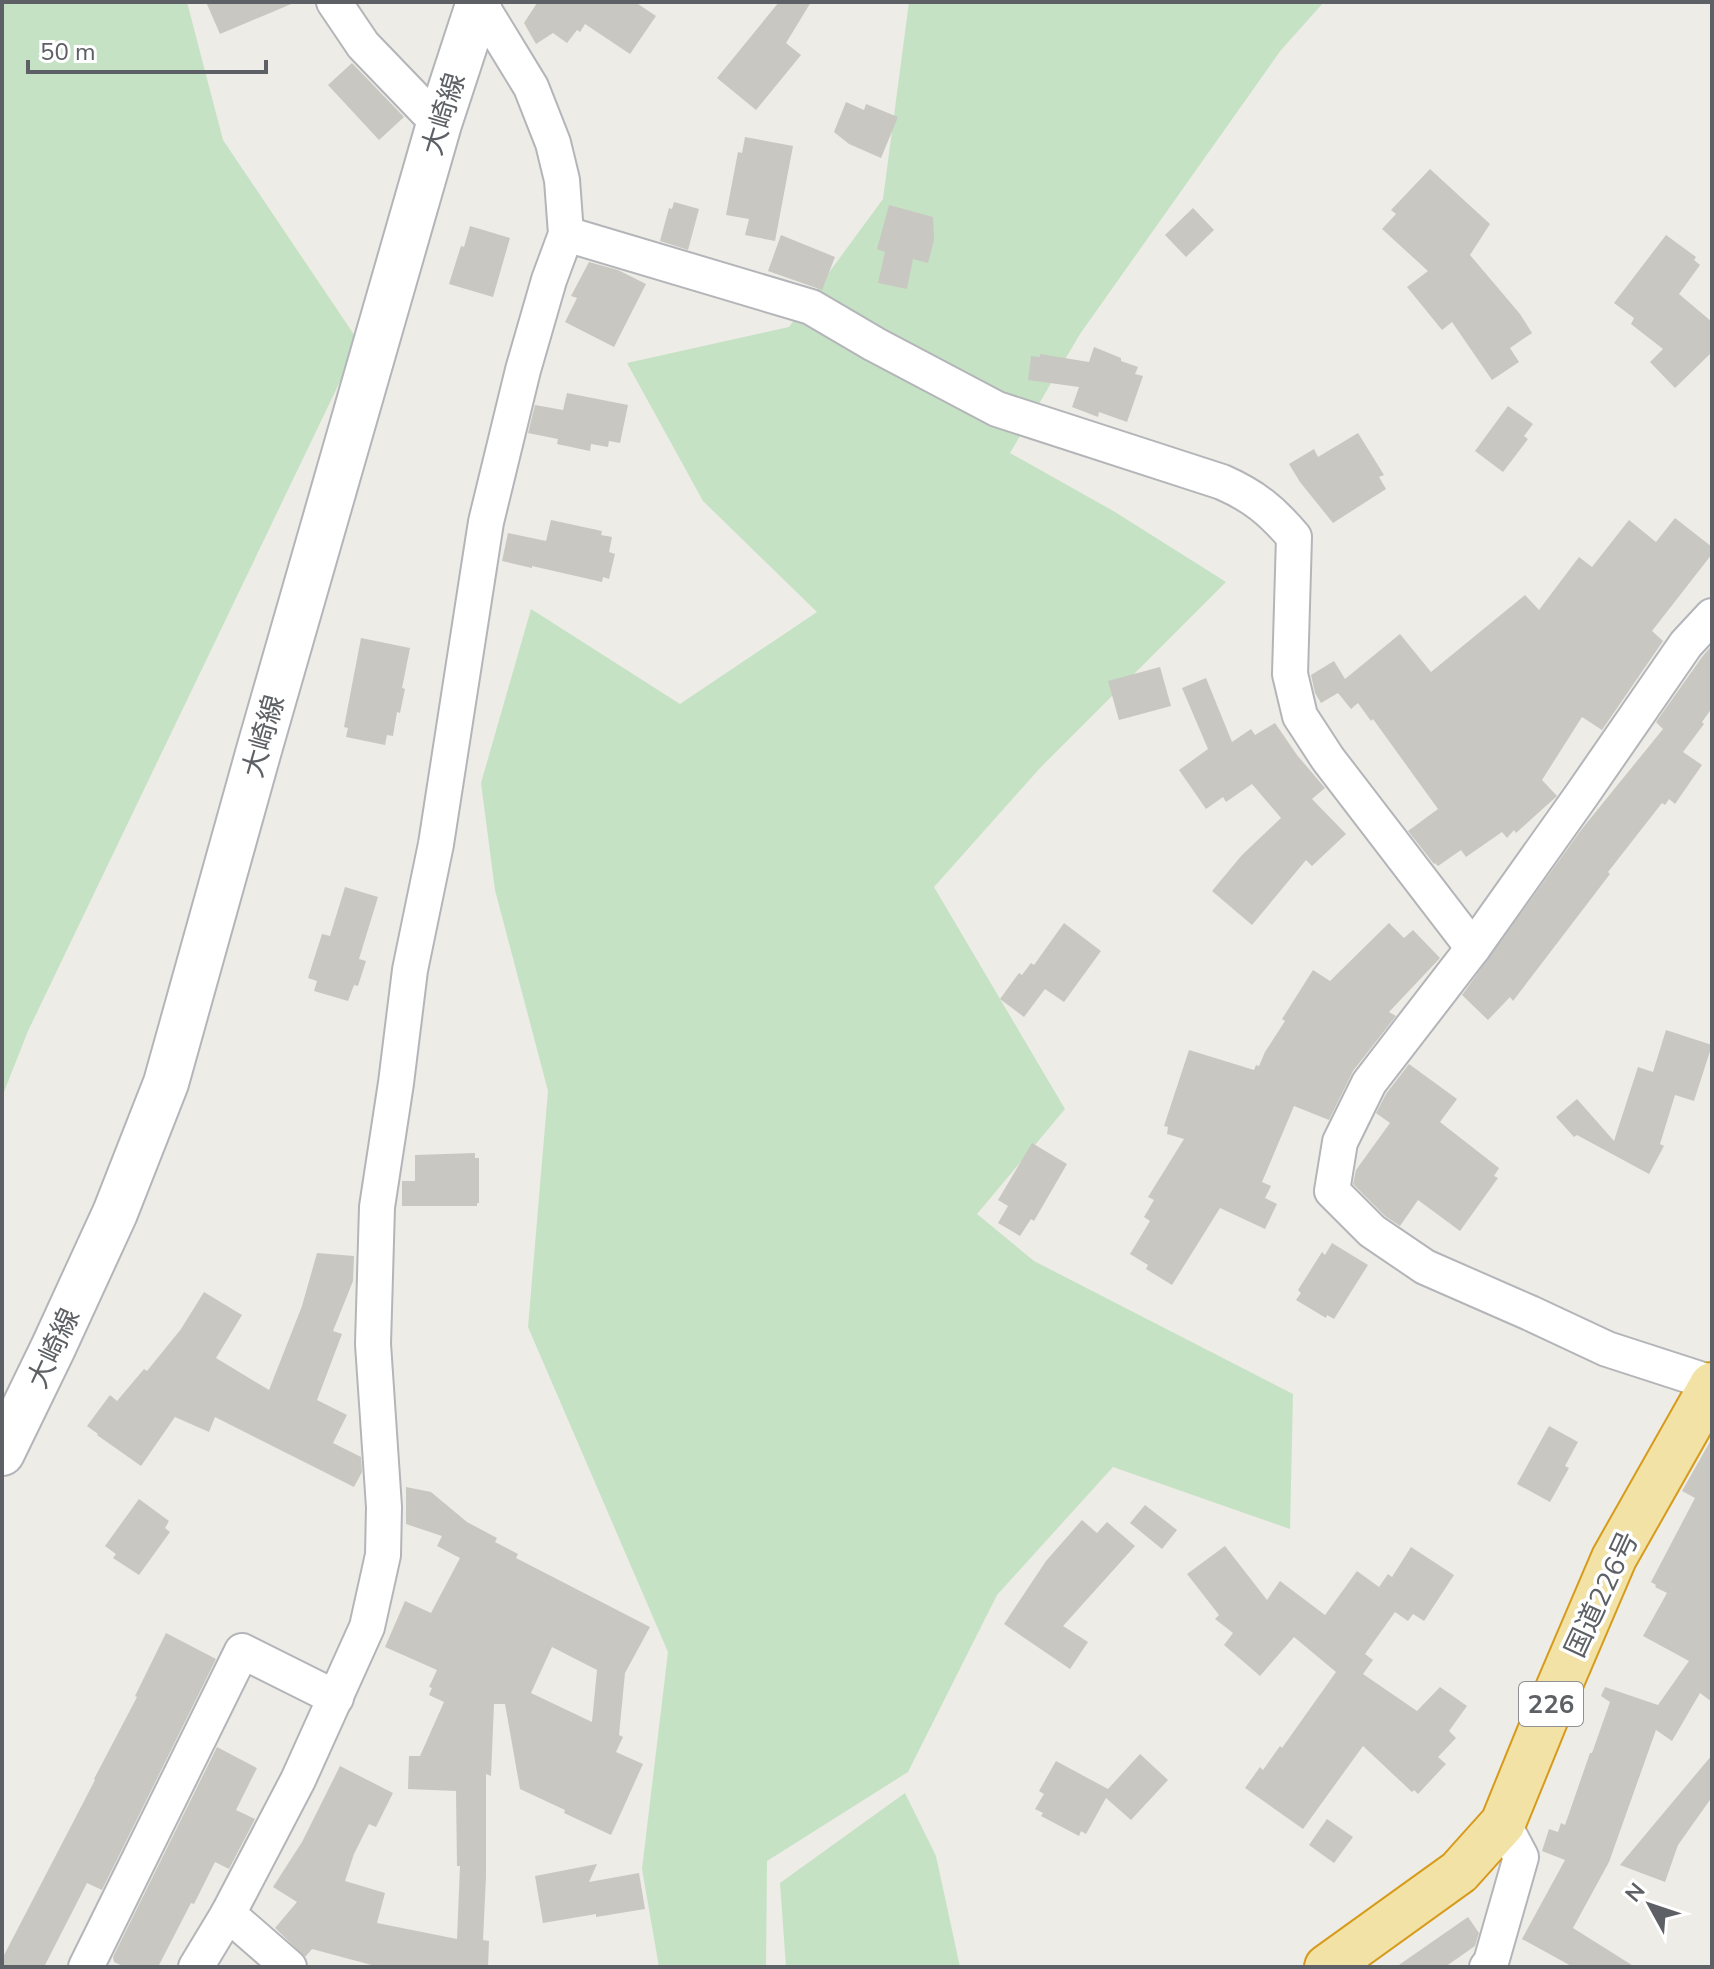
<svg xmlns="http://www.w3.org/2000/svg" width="1714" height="1969" viewBox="0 0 1714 1969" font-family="'Nunito Sans','Noto Sans JP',sans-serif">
  <rect width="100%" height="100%" fill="#eeece6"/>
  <g fill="#c5e2c5">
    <polygon points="2,2 187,2 223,140 359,342 28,1031 2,1097"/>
    <polygon points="909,2 1324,2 1281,50 1080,334 1010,453 1115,512 1226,582 1040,768 934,887 1065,1109 977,1214 1034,1261 1293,1394 1290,1529 1113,1467 997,1595 908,1772 767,1861 766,1967 659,1967 642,1869 668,1652 528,1327 548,1091 495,890 481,783 531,609 680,704 817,612 703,501 627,363 789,327 883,199"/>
    <polygon points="905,1793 936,1856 960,1967 786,1967 780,1883"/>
  </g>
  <g fill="#c9c7c2" fill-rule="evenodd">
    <polygon points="206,2 296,2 220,34"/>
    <polygon points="536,2 635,2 656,16 630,54 585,24 580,32 577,30 567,43 553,33 536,44 524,23 537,3"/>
    <polygon points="779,2 811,2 786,43 801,55 756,110 717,78"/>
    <polygon points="352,63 404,117 379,140 328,85"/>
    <polygon points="846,102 864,110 866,104 898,117 881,158 849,144 834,132"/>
    <polygon points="745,137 793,146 775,241 745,235 749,219 726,215 738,152 742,153"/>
    <polygon points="1430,169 1490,224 1470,255 1520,314 1532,333 1510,348 1519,362 1492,380 1452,322 1442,330 1407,287 1428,271 1382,229 1396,214 1391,210"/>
    <polygon points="674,202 699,209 688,250 660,241 669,208 672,209"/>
    <polygon points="889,205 933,217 934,240 928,263 913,259 907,289 878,283 885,252 877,249"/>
    <polygon points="1193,208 1214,230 1186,257 1165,235"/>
    <polygon points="470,226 510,238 493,297 449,284 461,246 464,247"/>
    <polygon points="781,235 835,257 822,290 768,271"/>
    <polygon points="1666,235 1696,257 1694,260 1700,265 1679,294 1712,322 1712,352 1675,388 1650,362 1663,349 1631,324 1634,318 1614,303"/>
    <polygon points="589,262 618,270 646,284 614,347 565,322 577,298 571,296"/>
    <polygon points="1094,347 1121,358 1121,361 1138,367 1135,374 1143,376 1127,422 1099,412 1098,417 1072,407 1079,387 1028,380 1031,356 1040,357 1040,354 1089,362"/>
    <polygon points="567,393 628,405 620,443 609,441 608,447 591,444 590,451 557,444 558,439 528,433 535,405 563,410"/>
    <polygon points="1508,406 1533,424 1524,436 1528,439 1503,472 1475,451"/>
    <polygon points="1358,433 1384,475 1379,477 1386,489 1333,523 1300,482 1289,464 1314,449 1318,457"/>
    <polygon points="1675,518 1712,547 1712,554 1652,631 1663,641 1602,730 1582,717 1542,780 1557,796 1516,833 1514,830 1507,838 1502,832 1466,857 1461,850 1438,866 1435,863 1434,864 1408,831 1438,809 1373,719 1371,721 1358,703 1351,709 1338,693 1321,703 1315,693 1311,675 1334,661 1345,679 1400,634 1431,672 1525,595 1539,610 1579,557 1592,567 1629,520 1656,542"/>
    <polygon points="551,520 602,531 601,535 612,537 609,552 615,554 609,579 603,577 602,582 532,566 532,568 502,561 508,533 546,541"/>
    <polygon points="361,638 410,648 402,688 405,689 400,713 397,712 393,736 387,735 385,745 346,737 348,728 344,727"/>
    <polygon points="1712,645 1712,708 1702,722 1704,724 1683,752 1702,765 1675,804 1669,799 1665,805 1662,803 1608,872 1610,874 1513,1001 1510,997 1488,1020 1462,995 1581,830 1663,729 1656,722 1702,657"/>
    <polygon points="1160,667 1171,706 1119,720 1108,681"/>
    <polygon points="1206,678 1232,742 1251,729 1255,735 1275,723 1297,755 1325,788 1312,799 1346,834 1312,866 1306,860 1252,925 1212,891 1242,855 1281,818 1252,784 1226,802 1223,797 1206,809 1179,770 1208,749 1182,688"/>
    <polygon points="345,887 378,897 359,959 366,961 358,986 354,985 348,1001 314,991 317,981 308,978 322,934 330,936"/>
    <polygon points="1064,923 1101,951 1064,1002 1045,989 1024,1017 1000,999 1019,973 1022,975 1031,963 1034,965"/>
    <polygon points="1389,923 1404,938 1413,930 1440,958 1389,1012 1396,1016 1353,1071 1329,1120 1294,1106 1262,1182 1271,1186 1265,1198 1277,1204 1265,1229 1220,1208 1172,1285 1146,1269 1148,1265 1130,1254 1150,1221 1144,1217 1154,1200 1148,1197 1184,1139 1167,1134 1168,1127 1164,1126 1189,1050 1254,1070 1256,1065 1259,1066 1265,1052 1285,1021 1282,1019 1313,970 1330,981"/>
    <polygon points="1666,1030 1712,1045 1694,1101 1675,1095 1660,1144 1664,1146 1649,1174 1577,1135 1574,1137 1556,1117 1577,1099 1614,1141 1638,1067 1653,1072"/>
    <polygon points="1409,1064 1457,1099 1440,1122 1499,1168 1494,1176 1498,1178 1460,1231 1418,1200 1400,1226 1385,1216 1353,1184 1356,1170 1390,1123 1376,1113 1386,1094"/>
    <polygon points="1032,1143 1067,1164 1034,1221 1031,1219 1020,1236 998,1223 1008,1206 998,1200"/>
    <polygon points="475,1153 475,1158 479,1158 479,1203 477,1203 477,1206 402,1206 402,1181 415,1181 415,1155"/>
    <polygon points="1332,1243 1368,1265 1334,1319 1327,1315 1326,1318 1296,1300 1301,1293 1298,1290 1322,1252 1325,1255"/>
    <polygon points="317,1253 354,1256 353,1281 333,1331 342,1334 317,1400 347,1415 333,1443 361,1457 362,1472 354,1487 215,1417 209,1432 175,1417 141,1466 97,1435 98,1434 87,1426 110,1395 117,1401 144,1369 147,1371 181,1329 204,1292 242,1315 216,1358 269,1390 302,1306"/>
    <polygon points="1549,1426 1578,1442 1565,1466 1569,1468 1550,1502 1517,1484"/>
    <polygon points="1712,1438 1712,1702 1700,1693 1672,1741 1656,1730 1609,1862 1573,1928 1635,1967 1573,1967 1522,1939 1565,1860 1542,1851 1549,1829 1558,1832 1561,1823 1565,1825 1590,1753 1592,1753 1610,1702 1601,1696 1605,1687 1658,1705 1689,1661 1643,1636 1667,1593 1655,1587 1656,1585 1651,1582 1695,1498 1682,1491"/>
    <path d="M406,1487L431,1492L467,1522L497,1538L495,1542L518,1554L516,1558L650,1627L625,1673L619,1735L623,1737L616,1752L643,1764L611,1835L564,1813L565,1810L520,1789L505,1704H494L491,1776L486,1774V1876L483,1940L489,1941L488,1967H379L312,1949L305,1957L275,1928L297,1902L273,1887L302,1842L340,1766L393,1793L376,1827L369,1824L354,1854L345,1881L385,1893L377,1923L457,1939L460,1866H457L456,1791L408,1789L409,1756H420L444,1702L429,1695L432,1688L429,1687L437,1670L385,1647L405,1601L431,1613L460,1558L437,1546L442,1536L406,1524ZM552,1647L597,1670L592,1722L531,1693Z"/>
    <polygon points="139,1499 169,1521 165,1528 170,1532 139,1575 113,1558 116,1554 105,1546"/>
    <polygon points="1145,1505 1177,1530 1162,1549 1130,1523"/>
    <polygon points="1082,1520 1097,1533 1107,1522 1135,1546 1063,1626 1088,1642 1070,1669 1004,1624 1046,1561"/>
    <polygon points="1225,1546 1267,1600 1280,1581 1325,1615 1357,1571 1379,1587 1388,1574 1392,1577 1411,1547 1454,1575 1424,1621 1413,1614 1408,1621 1395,1612 1365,1654 1373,1660 1363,1674 1417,1711 1440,1687 1467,1706 1449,1731 1456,1738 1438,1757 1446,1764 1418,1794 1414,1790 1412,1792 1363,1746 1303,1829 1245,1788 1260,1767 1263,1770 1280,1746 1282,1748 1336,1672 1294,1637 1260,1676 1224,1645 1233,1633 1215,1619 1219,1615 1187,1574"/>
    <polygon points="166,1633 216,1659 102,1890 87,1883 44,1967 2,1967 2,1959 95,1780 94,1779 137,1697 135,1696"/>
    <polygon points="217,1747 257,1768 236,1810 255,1819 229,1869 215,1862 194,1904 191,1903 158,1967 125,1967 114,1962 113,1957"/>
    <polygon points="1140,1754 1168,1780 1131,1820 1106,1798 1086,1834 1081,1831 1079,1836 1041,1816 1043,1813 1035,1809 1044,1794 1039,1791 1056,1761 1108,1789"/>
    <polygon points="1712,1755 1712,1797 1678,1845 1665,1882 1620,1865"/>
    <polygon points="1327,1819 1353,1837 1334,1863 1309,1845"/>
    <polygon points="597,1864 589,1882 639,1873 645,1909 596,1917 596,1914 543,1923 535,1876"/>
    <polygon points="1468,1917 1479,1933 1475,1946 1445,1967 1396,1967"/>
  </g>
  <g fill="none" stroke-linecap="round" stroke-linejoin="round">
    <defs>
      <g id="minor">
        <polyline points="334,2 363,45 439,124"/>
        <path d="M566,234L811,307L874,344L997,409L1222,482C1254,496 1272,511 1294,537L1290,674L1300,716L1328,759L1473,948"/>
        <polyline points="1712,616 1686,644 1581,796 1473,948 1369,1083 1340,1142 1332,1191 1372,1231 1425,1267 1530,1313 1607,1349 1712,1383"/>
        <polyline points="228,1914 289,1967"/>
        <polyline points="86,1967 242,1651 336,1698"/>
        <polyline points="196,1967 228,1914 298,1780 367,1627 383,1555 384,1507 373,1344 377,1207 396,1083 410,970 436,844 486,522 523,370 549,280 566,234 562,180 553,143 531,87 479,2"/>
        <polyline points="1487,1967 1491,1962 1521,1857 1503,1823"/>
      </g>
      <polyline id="tertiary" points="2,1453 53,1348 115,1213 166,1083 259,750 439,124 479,2"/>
      <polyline id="trunk" points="1327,1967 1459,1872 1503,1823 1549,1710 1614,1558 1712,1385"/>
    </defs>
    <use href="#minor" stroke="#b3b5b9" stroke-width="38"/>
    <use href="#tertiary" stroke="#b3b5b9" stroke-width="48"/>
    <use href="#trunk" stroke="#d79b1c" stroke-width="48"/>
    <use href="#minor" stroke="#fff" stroke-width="34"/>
    <use href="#tertiary" stroke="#fff" stroke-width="44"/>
    <use href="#trunk" stroke="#f2e2a6" stroke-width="44"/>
  </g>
  <g text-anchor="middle" stroke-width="7" stroke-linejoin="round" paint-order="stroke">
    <rect fill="#fff" stroke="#8e9092" stroke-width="2" x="1519" y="1682" width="64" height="44" rx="6"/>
    <g font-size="26" font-weight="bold" fill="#5d6064">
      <text x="1551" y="1713">226</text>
    </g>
    <g font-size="28" fill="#5d6064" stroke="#fff">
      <text transform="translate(443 114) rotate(-73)" y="10">大崎線</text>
      <text transform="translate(263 736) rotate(-74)" y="10">大崎線</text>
      <text transform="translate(53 1348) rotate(-65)" y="10">大崎線</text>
      <text transform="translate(1601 1594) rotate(-65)" y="10">国道226号</text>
    </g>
  </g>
  <rect width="1714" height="1969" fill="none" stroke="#5d6064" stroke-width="8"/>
  <g transform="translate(1650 1905) rotate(310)" stroke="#ffffff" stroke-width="6" paint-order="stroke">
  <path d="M0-6L14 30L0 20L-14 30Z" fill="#5d6064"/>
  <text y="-12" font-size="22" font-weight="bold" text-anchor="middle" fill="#5d6064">N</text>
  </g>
  <path d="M28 60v12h238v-12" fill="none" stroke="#5d6064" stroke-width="4"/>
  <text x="40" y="60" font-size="24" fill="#5d6064" stroke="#ffffff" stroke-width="6" paint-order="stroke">50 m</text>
</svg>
